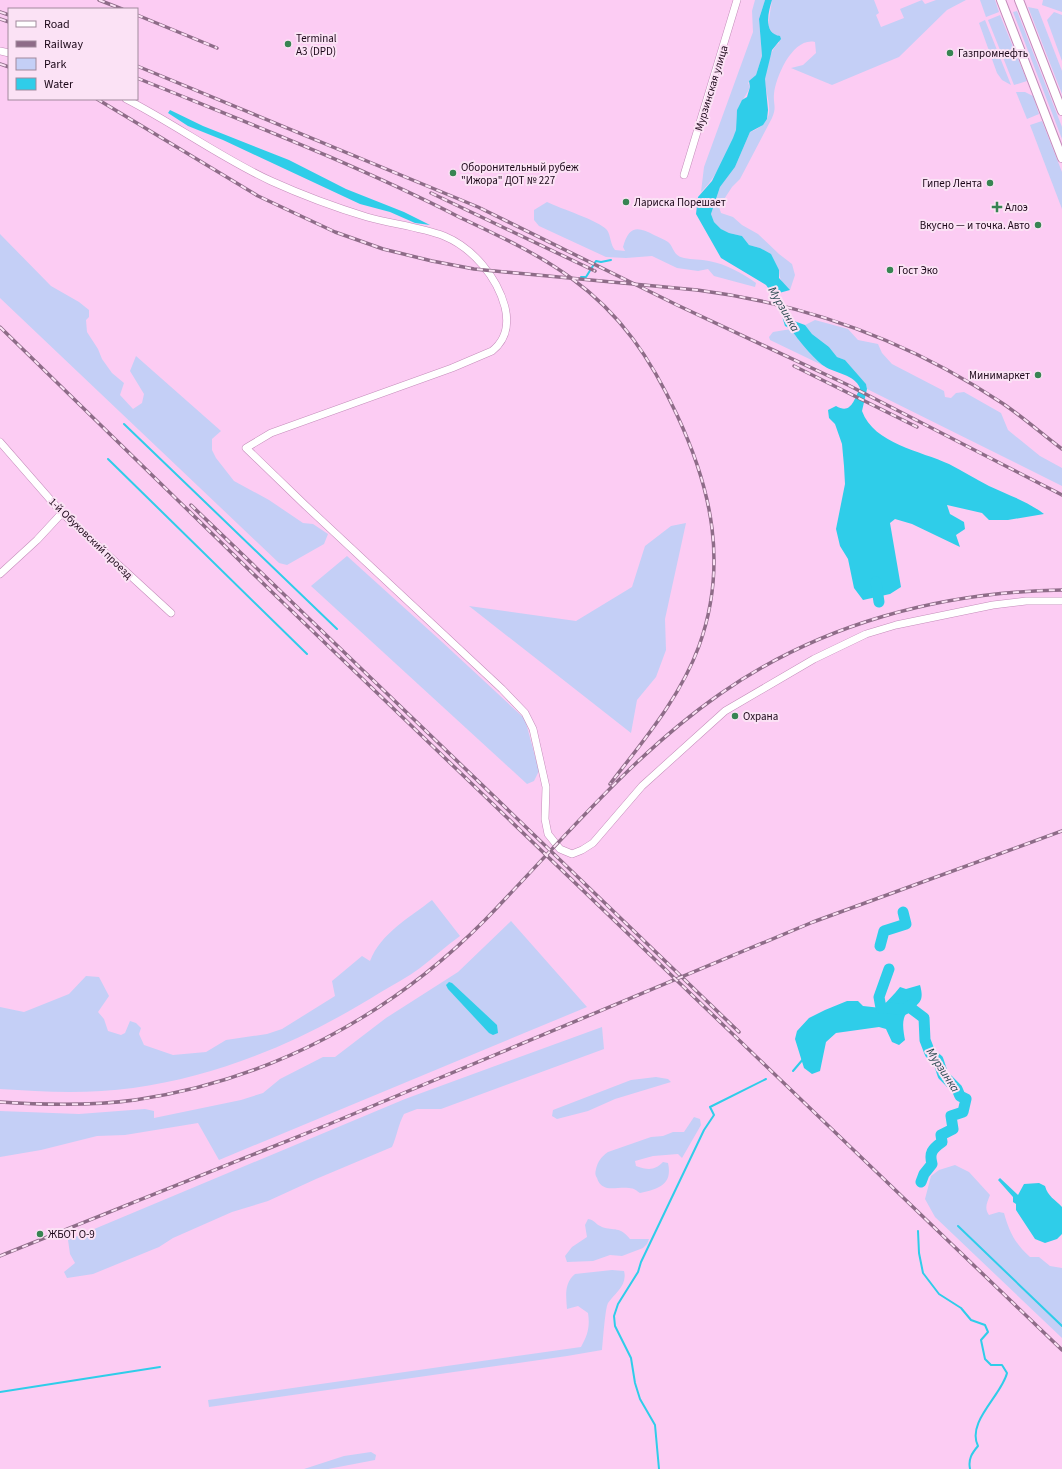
<svg xmlns="http://www.w3.org/2000/svg" width="1062" height="1469" viewBox="0 0 1062 1469" font-family="'Source Sans 3',sans-serif">
  <rect width="100%" height="100%" fill="#fcccf3"/>
  <g fill="#c4cff6">
    <path d="M755,0H765L759,19L762,56L756,75L748,83L750,87C747,95 738,105 737,112C736,118 737,124 736,130C735,144 712,183 701,192L704,167L753,32L752,11Z"/>
    <path d="M772,0H874L879,13L876,15L881,27L904,18L900,9L922,0L925,4L936,0H966L947,10L899,57L832,85L791,68L803,65L816,53L815,42C793,37 776,76 774,94C773,104 777,107 772,118L740,179L732,187L719,207L721,213L733,217L742,225L758,234L779,254L792,264L795,275L790,290C783,284 779,280 779,270L760,248L749,245L742,236L729,233L721,229L714,222L711,214L720,187L735,167L750,132C756,130 763,126 767,119C773,109 765,91 765,80C766,69 770,49 779,43L778,35H774L768,26Z"/>
    <polygon points="980,0 995,0 999,12 986,17"/>
    <polygon points="1043,0 1062,0 1062,12 1042,5"/>
    <polygon points="1028,7 1038,9 1062,71 1062,94"/>
    <polygon points="1017,11 1062,127 1062,139 1013,12"/>
    <polygon points="1054,12 1062,15 1062,61 1047,20"/>
    <polygon points="1000,15 1027,81 1014,85 988,20"/>
    <polygon points="985,20 1011,85 1002,80 997,73 979,23"/>
    <polygon points="1016,92 1025,92 1033,96 1039,114 1027,119"/>
    <polygon points="1042,121 1062,172 1062,209 1030,125"/>
    <path d="M547,202C561,209 598,220 607,230C611,236 610,244 615,250L625,251L623,247C629,226 637,226 654,235C658,237 664,239 668,242C674,247 673,256 684,258C692,260 701,259 709,261C726,264 742,273 756,283L755,287L714,276L708,269L698,271L677,268L652,256L626,258L606,257L539,226L534,220V210Z"/>
    <polygon points="0,234 51,286 79,302 89,310 89,317 86,320 87,332 98,349 102,359 112,373 124,383 120,395 133,409 142,403 144,394 130,371 136,356 221,431 212,439 212,450 216,458 234,481 269,500 303,523 313,524 328,534 324,544 287,565 279,563 0,298"/>
    <polygon points="815,320 848,329 858,340 878,344 882,353 892,364 944,391 945,397 951,398 956,393 964,392 1001,413 1008,430 1040,456 1062,468 1062,486 867,389 866,384 845,360 837,357 829,347 812,334 805,325"/>
    <polygon points="791,329 824,366 770,340 769,337 773,332"/>
    <polygon points="686,523 665,619 666,650 656,677 637,700 631,733 469,606 576,621 632,587 645,546 671,526"/>
    <polygon points="347,556 441,641 525,719 539,771 534,781 527,784 311,586"/>
    <path d="M432,900L460,936C446,946 433,958 420,968C408,977 394,984 381,992C306,1039 222,1076 133,1088C89,1094 44,1092 0,1089V1007L24,1012L69,994L86,976L99,977L109,996L98,1012L104,1019L108,1031L121,1035L125,1033L130,1021L136,1023L141,1028L139,1034L144,1045L173,1055L206,1052L226,1040L267,1034L282,1029L335,996L332,981L362,956L370,961C381,933 409,918 432,900Z"/>
    <polygon points="511,921 587,1007 219,1160 198,1123 125,1135 97,1136 41,1150 0,1157 0,1111 79,1114 145,1109 154,1111 154,1118 241,1100 263,1093 280,1079 323,1057 335,1057 386,1018 458,972"/>
    <path d="M602,1027L604,1049L441,1109H417L404,1114C398,1125 397,1136 392,1147L316,1179L268,1201L232,1212L173,1238L159,1247L93,1274L67,1278L64,1272L75,1263L70,1254L68,1240L405,1099Z"/>
    <polygon points="656,1077 668,1079 671,1082 615,1099 588,1111 557,1119 552,1116 553,1110 631,1080"/>
    <path d="M694,1117L700,1119L701,1125L682,1158L678,1154L653,1156L635,1161L636,1166C648,1170 654,1171 663,1162L668,1163C673,1185 658,1189 640,1193C637,1191 634,1188 629,1188C617,1186 602,1194 597,1178C595,1175 595,1173 596,1169C598,1161 601,1157 608,1152L651,1137L663,1136L673,1132H684Z"/>
    <path d="M955,1165L969,1172L990,1195C987,1203 984,1208 989,1215L999,1212L1004,1213C1009,1231 1015,1244 1030,1257H1039L1050,1266L1062,1268V1338L935,1217L925,1199L931,1176L939,1170Z"/>
    <path d="M588,1219C595,1220 595,1224 602,1227C614,1231 620,1226 630,1239H649L647,1244L643,1248L622,1256L610,1255L593,1261L567,1262L565,1256L572,1247L587,1237L585,1225Z"/>
    <path d="M612,1270L624,1271C628,1285 614,1294 608,1303C605,1309 603,1341 602,1350L567,1356L209,1407L208,1400L581,1347C588,1335 590,1326 588,1313L578,1306L567,1309C566,1296 564,1283 575,1274Z"/>
    <polygon points="371,1452 376,1455 375,1460 328,1469 304,1469 344,1456"/>
  </g>
  <g fill="#2fcde9">
    <path d="M765,0H772C768,13 763,33 780,36L781,39L772,50L765,79L768,110L767,119L763,125L750,132L735,167L720,187L711,214L714,222L721,229L729,233L742,236L749,245L760,248L771,254L779,270V278L790,290L779,293L778,296L785,310L794,321L805,325L812,334L829,347L837,357L845,360L866,384L867,389L862,411C874,444 921,451 949,464C963,471 975,479 989,486C1008,495 1027,501 1044,514L1008,520H989L982,513L947,505L950,514L964,522L965,529L956,535L960,547L912,524L895,519L890,523L901,587L890,594L863,600L854,588L848,559L840,546L836,529L845,484L844,466L842,444L835,424L829,418L828,410L836,406C851,415 854,400 860,388C854,374 836,374 824,366C815,360 797,339 791,329L785,326L777,300L766,285L721,258L696,214L698,197L712,181L733,138L736,130L737,110L742,100L747,97L750,87L749,81L756,75L762,56L759,19Z"/>
    <polygon points="170,110 203,126 289,160 346,189 404,212 430,225 415,223 390,212 360,204 223,140 188,126 168,113"/>
    <polygon points="449,982 452,983 497,1025 498,1033 493,1035 489,1033 448,989 446,985"/>
    <path d="M920,985C927,1009 910,1003 904,1018C902,1025 904,1034 905,1040L899,1045L892,1042L886,1029L879,1027L836,1033L826,1042L820,1071L812,1074L804,1068L795,1039L797,1031L809,1018L825,1010L847,1001H858L863,1006L881,1008C888,1000 894,995 900,987L906,989Z"/>
    <path d="M1000,1178L1018,1195L1024,1184L1039,1183L1045,1186C1048,1197 1055,1199 1062,1207V1234L1057,1239L1045,1243L1035,1239L1016,1210V1204L1013,1202V1197L998,1180Z"/>
  </g>
  <g fill="none" stroke-linecap="round" stroke-linejoin="round">
    <g stroke="#2fcde9" stroke-width="2">
      <polyline points="581,277 586,277 596,261 601,262 611,260"/>
      <polyline points="124,424 337,629"/>
      <polyline points="108,459 307,654"/>
      <polyline points="793,1071 804,1058"/>
      <polyline points="958,1226 1062,1326"/>
      <path d="M918,1231L919,1253L923,1273L939,1294L961,1308L971,1320L985,1325L988,1332L981,1340L985,1359L991,1365H1002L1007,1373C1002,1395 966,1422 978,1446C972,1453 968,1459 970,1469"/>
      <polyline points="0,1392 160,1367"/>
      <polyline points="659,1469 655,1425 640,1399 635,1383 631,1358 615,1326 614,1316 618,1304 638,1272 641,1262 704,1130 714,1115 710,1107 766,1079"/>
    </g>
    <g stroke="#2fcde9" stroke-width="11">
      <polyline points="876,582 879,602"/>
      <polyline points="880,946 884,931 906,924 903,912"/>
      <path d="M889,969L879,997L881,1008L905,1009L911,1005L912,1009L924,1018L925,1040L930,1053L938,1060L943,1075L957,1089L960,1096L966,1099L963,1112L951,1116L953,1129L941,1135L942,1142C932,1149 929,1153 932,1164L924,1174L921,1182"/>
    </g>
    <defs>
      <g id="minor">
        <polyline points="0,51 9,53"/>
        <path d="M126,99C175,124 221,158 271,181C302,195 334,207 367,217C392,224 420,227 444,236C473,248 497,277 505,307C509,324 506,340 492,351L452,368L271,433L246,448L305,505L502,689L525,713L533,729L546,787L545,819L548,834L560,849L572,854L582,850L593,843L642,786L725,711L814,659L866,634L896,625L993,605L1026,601H1062"/>
        <polyline points="684,175 737,0"/>
        <polyline points="0,442 62,513 171,613"/>
        <polyline points="0,574 37,540 62,513"/>
      </g>
      <g id="tertiary">
        <polyline points="1001,0 1062,158"/>
        <polyline points="1019,0 1062,111"/>
      </g>
    </defs>
    <use href="#minor" stroke="#c48cba" stroke-width="8"/>
    <use href="#tertiary" stroke="#c48cba" stroke-width="10"/>
    <use href="#minor" stroke="#fff" stroke-width="7"/>
    <use href="#tertiary" stroke="#fff" stroke-width="8"/>
    <defs>
      <g id="rail">
        <polyline points="99,0 122,9"/>
        <polyline points="0,12 9,15"/>
        <polyline points="137,15 217,48"/>
        <polyline points="0,19 9,22"/>
        <polyline points="0,64 9,67"/>
        <polyline points="137,66 478,207 677,305 848,385 1062,495"/>
        <path d="M137,78C245,122 355,164 459,217C497,235 537,253 571,278C621,314 651,359 677,415C712,490 728,565 699,646C680,698 643,741 610,784"/>
        <path d="M97,99L258,196L335,232L383,249L432,261L474,269L697,290C807,304 909,341 1002,403C1023,417 1042,434 1062,449"/>
        <polyline points="431,193 595,271"/>
        <polyline points="0,327 273,593 1062,1350"/>
        <polyline points="794,366 917,427"/>
        <polyline points="191,505 739,1032"/>
        <path d="M0,1102C45,1105 91,1106 135,1100C270,1080 390,1016 485,920C560,843 631,756 720,694C820,624 940,592 1062,590"/>
        <polyline points="0,1256 327,1125 813,922 1062,831"/>
      </g>
    </defs>
    <use href="#rail" stroke="#8e6c88" stroke-width="3.5"/>
    <use href="#rail" stroke="#fbe2f5" stroke-width="2" stroke-dasharray="6" stroke-linecap="butt"/>
  </g>
  <g fill="#378452" stroke="#fbe2f5" stroke-width="1.5">
    <circle cx="288" cy="44" r="4"/>
    <circle cx="950" cy="53" r="4"/>
    <circle cx="453" cy="173" r="4"/>
    <circle cx="990" cy="183" r="4"/>
    <circle cx="626" cy="202" r="4"/>
    <path d="M995 201h4v4h4v4h-4v4h-4v-4h-4v-4h4z"/>
    <circle cx="1038" cy="225" r="4"/>
    <circle cx="890" cy="270" r="4"/>
    <circle cx="1038" cy="375" r="4"/>
    <circle cx="735" cy="716" r="4"/>
    <circle cx="40" cy="1234" r="4"/>
  </g>
  <g text-anchor="middle" stroke-width="4" stroke-linejoin="round" paint-order="stroke">
    <g font-size="11" fill="#1b0718" stroke="#fbe2f5" text-anchor="start">
      <text x="296" y="42">Terminal<tspan x="296" dy="13">A3 (DPD)</tspan></text>
      <text x="958" y="57">Газпромнефть</text>
      <text x="461" y="171">Оборонительный рубеж<tspan x="461" dy="13">"Ижора" ДОТ № 227</tspan></text>
      <text x="982" y="187" text-anchor="end">Гипер Лента</text>
      <text x="634" y="206">Лариска Порешает</text>
      <text x="1005" y="211">Алоэ</text>
      <text x="1030" y="229" text-anchor="end">Вкусно — и точка. Авто</text>
      <text x="898" y="274">Гост Эко</text>
      <text x="1030" y="379" text-anchor="end">Минимаркет</text>
      <text x="743" y="720">Охрана</text>
      <text x="48" y="1238">ЖБОТ О-9</text>
    </g>
    <g font-size="11" fill="#1b0718" stroke="#fbe2f5">
      <text transform="translate(711 88) rotate(-73)" y="4">Мурзинская улица</text>
      <text transform="translate(91 538) rotate(44)" y="4">1-й Обуховский проезд</text>
    </g>
    <g font-size="12" font-style="italic" fill="#2d4c53" stroke="#fbe2f5">
      <text transform="translate(784 309) rotate(60)" y="4">Мурзинка</text>
      <text transform="translate(943 1070) rotate(57)" y="4">Мурзинка</text>
    </g>
  </g>
  <rect x="8" y="8" width="130" height="92" fill="#fbe2f5" stroke="#a18a9d"/>
  <rect x="16" y="21" width="20" height="6" fill="#ffffff" stroke="#a18a9d"/>
  <text x="44" y="28" font-size="12" fill="#1b0718">Road</text>
  <rect x="16" y="41" width="20" height="6" fill="#8e6c88" stroke="#a18a9d"/>
  <text x="44" y="48" font-size="12" fill="#1b0718">Railway</text>
  <rect x="16" y="58" width="20" height="12" fill="#c4cff6" stroke="#a18a9d"/>
  <text x="44" y="68" font-size="12" fill="#1b0718">Park</text>
  <rect x="16" y="78" width="20" height="12" fill="#2fcde9" stroke="#a18a9d"/>
  <text x="44" y="88" font-size="12" fill="#1b0718">Water</text>
</svg>
